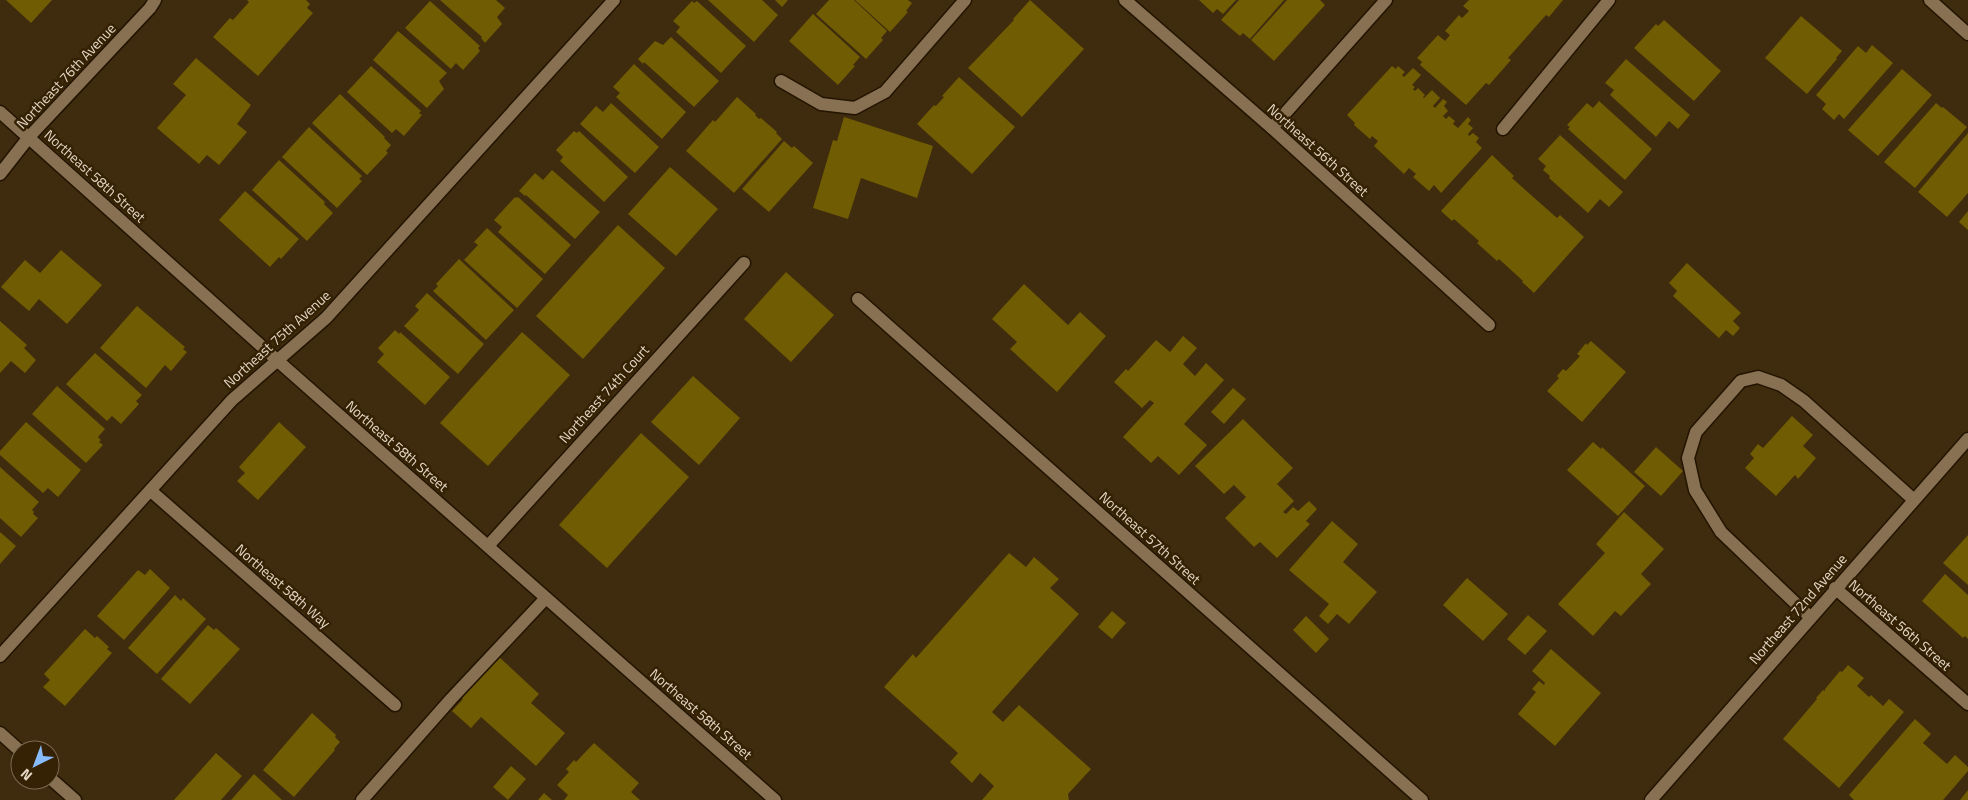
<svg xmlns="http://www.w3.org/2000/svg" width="1968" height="800" viewBox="0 0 1968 800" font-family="'Titillium Web',sans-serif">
  <rect width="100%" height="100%" fill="#3f2b0d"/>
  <g fill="#705c02">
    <polygon points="6,0 52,0 31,23"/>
    <polygon points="247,0 306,0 310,4 307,8 313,13 258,76 213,37 230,18 233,20 249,2"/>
    <polygon points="440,0 496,0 505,8 497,17 502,24 485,43 481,38 482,37"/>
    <polygon points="708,0 762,0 778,15 754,42"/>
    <polygon points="775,0 788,0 782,7"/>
    <polygon points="829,0 854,0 887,31 881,38 883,40 866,59 816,14"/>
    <polygon points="855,0 908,0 912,3 906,11 908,12 890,32"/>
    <polygon points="1030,0 1084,49 1022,117 968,68 1014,20 1013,19"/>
    <polygon points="1199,0 1236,0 1223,14 1217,9 1213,13"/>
    <polygon points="1239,0 1284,0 1250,39 1243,33 1240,36 1221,20"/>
    <polygon points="1287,0 1320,0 1325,5 1274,61 1251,40"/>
    <polygon points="1469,0 1563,0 1549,17 1546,15 1508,58 1511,60 1489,85 1486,83 1466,105 1420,65 1422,62 1417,58 1438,35 1445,41 1450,35 1445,31 1459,15 1462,18 1469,11 1463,6"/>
    <polygon points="430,1 480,46 478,48 480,51 463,70 456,63 451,69 405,28"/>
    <polygon points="692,1 694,3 697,1 746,46 721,73 676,32 680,27 673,21"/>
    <polygon points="813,14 860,57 853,65 855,66 838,85 789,41"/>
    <polygon points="1801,16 1842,51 1836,58 1837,59 1807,94 1765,58"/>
    <polygon points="1664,20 1721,71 1694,101 1634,48 1656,24 1658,26"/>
    <polygon points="398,31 447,73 439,81 444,89 427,108 373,60"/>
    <polygon points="671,37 719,81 694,107 644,62 643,64 638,59 655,41 663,45"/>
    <polygon points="1872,45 1893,63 1844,119 1839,114 1834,120 1822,109 1826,104 1816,95 1858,46 1866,53"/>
    <polygon points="196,58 251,105 237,124 247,132 219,165 207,155 199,164 157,128 186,95 173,84"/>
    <polygon points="1626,59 1690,115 1678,129 1669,121 1656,137 1610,95 1614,90 1605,83"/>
    <polygon points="634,64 686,112 662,139 616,97 620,93 613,87"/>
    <polygon points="371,66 421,111 419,113 422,115 404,136 396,129 392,133 347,92"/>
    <polygon points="1392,66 1396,69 1398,66 1405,72 1402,75 1404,77 1413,68 1421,75 1412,85 1415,87 1413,89 1415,91 1418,88 1425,95 1423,97 1424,98 1432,90 1440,98 1433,106 1435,108 1443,99 1447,102 1444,106 1448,111 1443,116 1446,119 1449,116 1455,121 1453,124 1458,128 1468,117 1471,120 1468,124 1473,128 1468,134 1469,136 1473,133 1479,138 1476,142 1482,148 1441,193 1434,185 1429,191 1413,177 1416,174 1409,168 1404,174 1374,146 1378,141 1372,136 1370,139 1354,125 1355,123 1347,115"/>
    <polygon points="1902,69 1932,95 1878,156 1848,130"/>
    <polygon points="959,77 1015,127 972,174 917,124 934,105 936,106 944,97 942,96"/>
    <polygon points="340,94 385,137 384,138 391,145 386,151 388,153 367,175 312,123"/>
    <polygon points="737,97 756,114 755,115 759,119 761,118 777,132 776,133 782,139 734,193 686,151 713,120 715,122"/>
    <polygon points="1599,101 1652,149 1625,180 1568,129 1570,127 1567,125 1587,103 1593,108"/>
    <polygon points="611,103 659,147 635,173 580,124 596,106 603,112"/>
    <polygon points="1936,103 1942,108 1943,107 1967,127 1915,188 1884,162"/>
    <polygon points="844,117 933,146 917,198 861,178 848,219 813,208 833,140 837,141"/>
    <polygon points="309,127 362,176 359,179 362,181 337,208 282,157"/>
    <polygon points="574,131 577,133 579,131 628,177 604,202 560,161 563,157 556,150"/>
    <polygon points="1968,133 1968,193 1947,217 1918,192"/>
    <polygon points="1560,135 1623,192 1609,207 1600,199 1588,213 1549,178 1550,176 1543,170 1546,166 1538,159"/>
    <polygon points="784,141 792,148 794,146 813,163 769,212 742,189"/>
    <polygon points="1492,155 1514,176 1512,178 1557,218 1560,215 1584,237 1534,293 1522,282 1523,281 1499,259 1497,261 1477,243 1479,241 1454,219 1452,221 1441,211"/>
    <polygon points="279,160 325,202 324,204 333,213 307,241 252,190"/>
    <polygon points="670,167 718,209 676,256 628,214"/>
    <polygon points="552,170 600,212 575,239 526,195 525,196 519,191 535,173 543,180"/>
    <polygon points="245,191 299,239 281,259 279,257 270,267 219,220"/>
    <polygon points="515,197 516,198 518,197 571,245 545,274 498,232 502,227 494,220"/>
    <polygon points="1968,211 1968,230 1959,222"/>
    <polygon points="618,225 665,268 583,359 536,316"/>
    <polygon points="487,228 543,279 517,308 464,260 478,245 474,242"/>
    <polygon points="61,250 102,285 67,324 39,299 29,311 1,287 25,260 40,273"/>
    <polygon points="459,259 514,310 486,340 433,291 438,286 436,284"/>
    <polygon points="1687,263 1741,313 1733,321 1740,328 1733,336 1726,330 1719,338 1673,296 1677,291 1669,283"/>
    <polygon points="786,272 834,315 791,362 744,319"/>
    <polygon points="1024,284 1068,325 1080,312 1106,336 1057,392 1010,349 1017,342 992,319"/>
    <polygon points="427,293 484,344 458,374 404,326 419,310 415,306"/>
    <polygon points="137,306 185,347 183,349 187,352 171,371 165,365 146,388 100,348"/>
    <polygon points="0,321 27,345 24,348 36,360 25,373 11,361 0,373"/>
    <polygon points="395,330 399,334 400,332 450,377 425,405 377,362 384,354 378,348"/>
    <polygon points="522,332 570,375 488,466 440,423"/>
    <polygon points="1183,336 1197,348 1183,364 1195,376 1206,363 1224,380 1184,424 1207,445 1179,475 1158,456 1151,463 1123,437 1154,403 1150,400 1142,408 1114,382 1126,369 1128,371 1156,340 1170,352"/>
    <polygon points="1591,341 1626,372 1582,422 1547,391 1559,378 1557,376 1563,369 1566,371 1580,356 1577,354 1586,343 1587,345"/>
    <polygon points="95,353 142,395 136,401 139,404 121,424 112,416 107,421 66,384"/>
    <polygon points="693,376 740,418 699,465 651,422"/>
    <polygon points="57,386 105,429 98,437 101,440 99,442 103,445 86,463 32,414"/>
    <polygon points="1233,388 1246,399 1224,424 1211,412"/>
    <polygon points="1792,416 1813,435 1803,446 1816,458 1798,479 1795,475 1776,496 1745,468 1754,458 1750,454 1758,444 1763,448"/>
    <polygon points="1243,419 1293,468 1277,484 1294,501 1283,512 1286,514 1293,507 1298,511 1309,501 1317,509 1306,521 1310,524 1277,558 1260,542 1254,547 1225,518 1246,497 1234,485 1224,494 1195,466"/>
    <polygon points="26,422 81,470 58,497 48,488 43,493 0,455 0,451"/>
    <polygon points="279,422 306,447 258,500 237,481 245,473 239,467"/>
    <polygon points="641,433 689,477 607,568 559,525"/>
    <polygon points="1593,442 1601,449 1602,447 1645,486 1618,516 1567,470"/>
    <polygon points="1656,447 1683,471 1661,496 1634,472"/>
    <polygon points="0,467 39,502 32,510 34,512 33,514 38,518 21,537 0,518"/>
    <polygon points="1624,512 1664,549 1641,574 1651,584 1621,616 1615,611 1593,636 1558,604 1605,553 1596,544"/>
    <polygon points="1332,521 1358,544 1343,562 1377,592 1349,624 1337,614 1328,624 1319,616 1329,604 1289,570"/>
    <polygon points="0,532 16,546 0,564"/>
    <polygon points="1968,535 1968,585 1943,563"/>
    <polygon points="1009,553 1026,567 1034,557 1059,579 1050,588 1079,614 992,712 1003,722 1019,705 1091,769 1068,794 1069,800 982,800 994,786 980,773 972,783 950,762 958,753 884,687 913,654 916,658"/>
    <polygon points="150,569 170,588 124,640 97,616 138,570 145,575"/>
    <polygon points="1945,574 1968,595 1968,639 1965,636 1963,638 1922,601"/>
    <polygon points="1467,578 1508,614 1483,641 1443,605"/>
    <polygon points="175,595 181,601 183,598 206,619 157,674 128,648"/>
    <polygon points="1112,611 1126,623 1112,639 1098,627"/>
    <polygon points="1528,615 1547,631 1525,655 1507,639"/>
    <polygon points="1306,616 1329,639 1316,653 1293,630"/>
    <polygon points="208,625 214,630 216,628 240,649 190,704 161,679"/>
    <polygon points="85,629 95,638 97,636 109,647 107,649 112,653 65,706 43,687 50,680 44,674"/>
    <polygon points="1551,649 1601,693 1555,746 1518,714 1536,692 1532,689 1539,681 1544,685 1545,683 1532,671"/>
    <polygon points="498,656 539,694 531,703 565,733 536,766 481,717 471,728 452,711 463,699 460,697"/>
    <polygon points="1848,665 1864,678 1857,686 1869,697 1871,695 1883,706 1889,699 1904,712 1839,788 1783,739 1817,699 1816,698 1823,690 1825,691 1825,689 1840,671 1842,672"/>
    <polygon points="312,713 336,735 335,737 340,742 334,749 335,750 294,797 263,770"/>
    <polygon points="1915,719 1931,734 1923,743 1947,764 1955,755 1968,767 1968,771 1943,800 1854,800 1849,795"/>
    <polygon points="594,743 639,783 631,792 640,800 564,800 568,795 557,785 569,772 566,769 574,760 576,762"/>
    <polygon points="216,753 242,776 221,800 174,800"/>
    <polygon points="511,766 526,779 508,800 493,787"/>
    <polygon points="254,774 282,800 231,800"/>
    <polygon points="1968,790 1968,800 1960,800"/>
    <polygon points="544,793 552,800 538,800"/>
  </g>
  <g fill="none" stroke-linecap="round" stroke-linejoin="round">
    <defs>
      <g id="service">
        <polyline points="781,81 821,104 855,108 885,92 965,0"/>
        <polyline points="1503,129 1609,0"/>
        <polyline points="1810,617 1721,532 1695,490 1688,458 1696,432 1741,381 1758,377 1781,385 1804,401 1914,500"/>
        <polyline points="362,800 451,699 546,598"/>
      </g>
      <g id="minor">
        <polyline points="1125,0 1272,128 1489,325"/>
        <polyline points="1930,0 1968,34"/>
        <polyline points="1272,128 1386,0"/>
        <polyline points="0,174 29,137 150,8 155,0"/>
        <polyline points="858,299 1422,800"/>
        <polyline points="151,491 395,705"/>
        <polyline points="488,546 744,263"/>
        <polyline points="1835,588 1968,704"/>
        <polyline points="0,656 232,400 326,318 614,0"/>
        <polyline points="0,733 20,751"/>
        <polyline points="50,778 75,800"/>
      </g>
      <g id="tertiary">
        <polyline points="0,112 278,361 775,800"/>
        <polyline points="1651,800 1968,439"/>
      </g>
    </defs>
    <use href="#service" stroke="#231401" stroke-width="15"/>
    <use href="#minor" stroke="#231401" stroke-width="15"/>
    <use href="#tertiary" stroke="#231401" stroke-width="15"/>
    <use href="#service" stroke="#887152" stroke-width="12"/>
    <use href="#minor" stroke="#887152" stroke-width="12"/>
    <use href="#tertiary" stroke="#887152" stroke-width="12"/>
  </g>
  <g text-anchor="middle" stroke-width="5" stroke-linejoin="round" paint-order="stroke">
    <g font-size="14" fill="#e5d8c7" stroke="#352103">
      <text transform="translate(66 76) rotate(-47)" y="5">Northeast 76th Avenue</text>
      <text transform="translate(1318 150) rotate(42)" y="5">Northeast 56th Street</text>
      <text transform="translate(95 176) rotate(42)" y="5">Northeast 58th Street</text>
      <text transform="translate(277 339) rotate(-42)" y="5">Northeast 75th Avenue</text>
      <text transform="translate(604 394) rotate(-48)" y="5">Northeast 74th Court</text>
      <text transform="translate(397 446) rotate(41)" y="5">Northeast 58th Street</text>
      <text transform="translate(1150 538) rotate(42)" y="5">Northeast 57th Street</text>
      <text transform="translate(283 586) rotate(41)" y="5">Northeast 58th Way</text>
      <text transform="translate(1798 609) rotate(-49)" y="5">Northeast 72nd Avenue</text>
      <text transform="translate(1900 625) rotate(41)" y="5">Northeast 56th Street</text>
      <text transform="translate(701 714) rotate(41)" y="5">Northeast 58th Street</text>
    </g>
  </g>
  <g transform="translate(35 765) rotate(222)"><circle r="24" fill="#352103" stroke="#7b6a51"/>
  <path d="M0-4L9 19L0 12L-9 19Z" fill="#87bbfb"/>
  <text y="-8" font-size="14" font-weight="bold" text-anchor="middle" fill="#e5d8c7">N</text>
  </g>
</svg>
